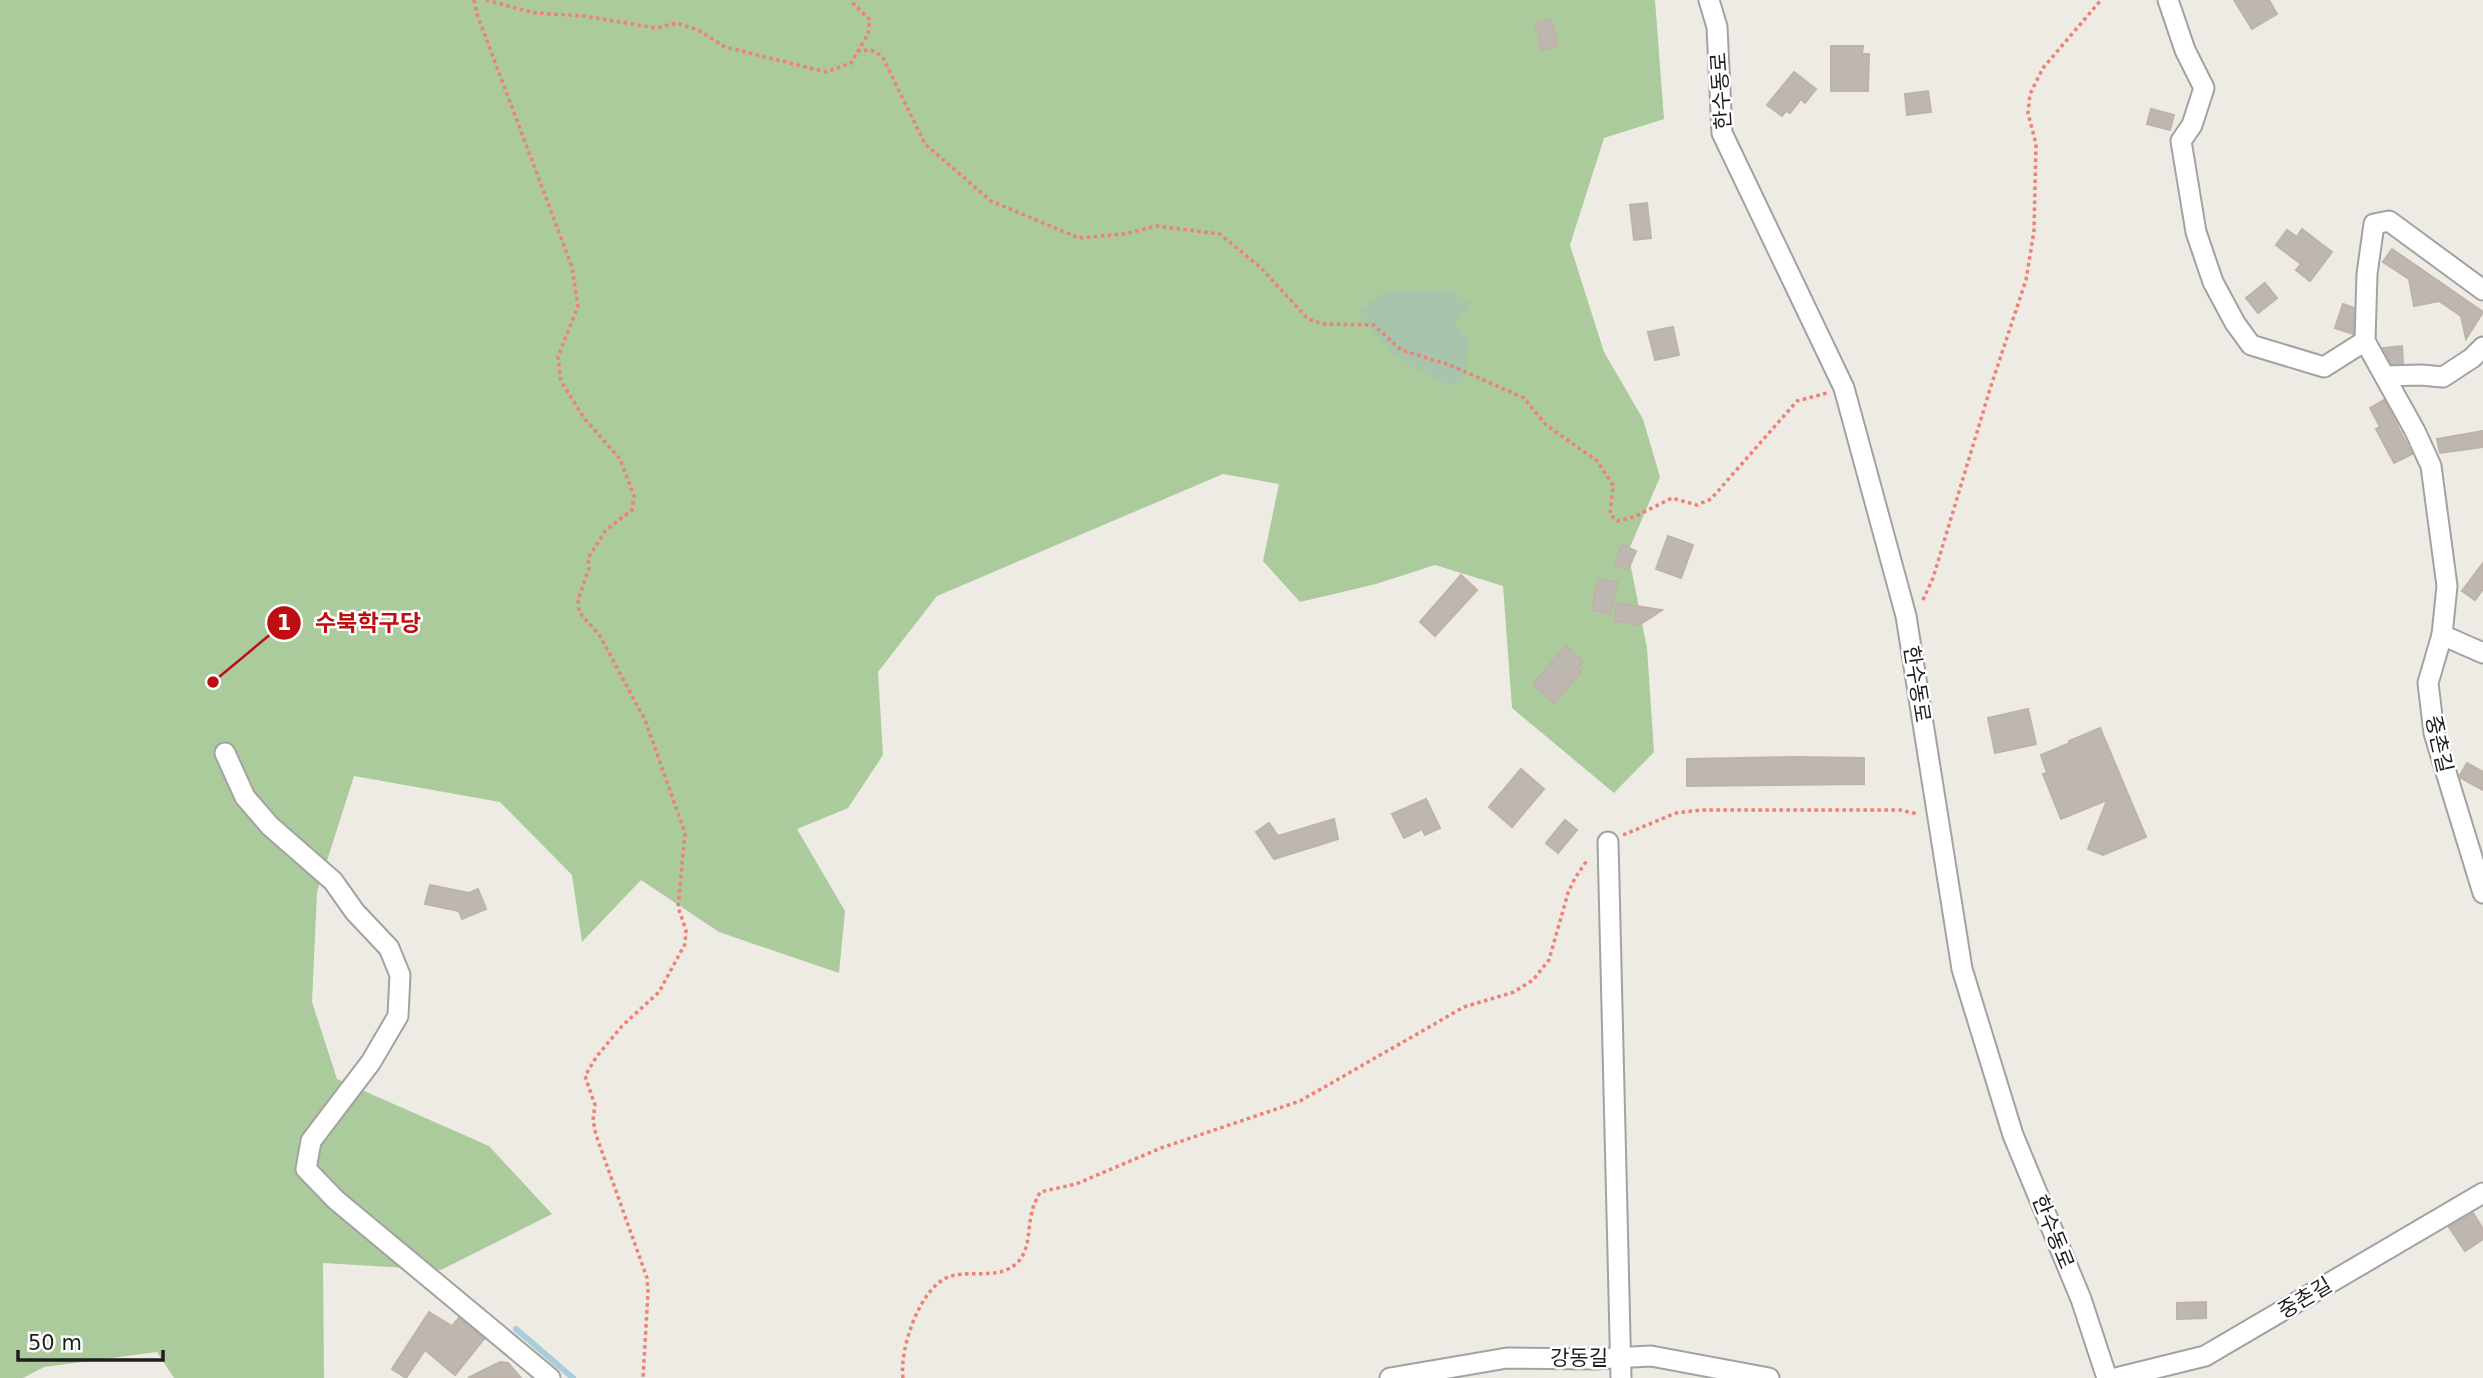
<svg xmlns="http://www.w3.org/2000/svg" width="2483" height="1378" viewBox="0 0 2483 1378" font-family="'DejaVu Sans','Noto Sans KR',sans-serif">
  <rect width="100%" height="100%" fill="#eeebe5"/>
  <polygon fill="#abcb9c" points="0,0 1655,0 1664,119 1604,138 1570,245 1604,352 1643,419 1660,477 1628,552 1647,648 1654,752 1614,793 1512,708 1503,586 1435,565 1376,584 1300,602 1263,561 1279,484 1223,474 937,596 878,672 883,755 848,808 797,829 845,911 839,973 719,932 641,880 582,942 572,875 500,802 354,776 317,892 312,1002 337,1079 489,1146 552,1214 441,1270 323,1263 324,1378 174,1378 157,1352 44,1367 23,1378 0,1378"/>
  <polygon fill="#a7c5ab" points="1445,290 1472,304 1454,323 1469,340 1463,382 1449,386 1394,356 1358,312 1384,292"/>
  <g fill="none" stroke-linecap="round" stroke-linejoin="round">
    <polyline stroke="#a8ced9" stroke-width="6" points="516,1329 573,1378"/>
  </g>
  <g fill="#beb7b1" stroke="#bfb2a8" stroke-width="2">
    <polygon points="2234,0 2269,0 2277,14 2252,29"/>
    <polygon points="1551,19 1558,46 1542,50 1535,23"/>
    <polygon points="1831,46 1863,46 1862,54 1869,54 1868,91 1831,91"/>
    <polygon points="1794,72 1816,89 1805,103 1801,99 1790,113 1786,111 1782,116 1767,105"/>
    <polygon points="1928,91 1931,112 1907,115 1905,94"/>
    <polygon points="2151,109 2174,115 2170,130 2147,124"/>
    <polygon points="1647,203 1651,238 1634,240 1630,205"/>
    <polygon points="2302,229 2332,252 2310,281 2296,270 2301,264 2276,245 2287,230 2297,237"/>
    <polygon points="2392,249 2483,312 2466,339 2461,316 2439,301 2414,306 2409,279 2383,262"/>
    <polygon points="2265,283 2277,298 2258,313 2246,298"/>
    <polygon points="2343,304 2354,308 2353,334 2335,328"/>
    <polygon points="1673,327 1679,355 1655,360 1648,332"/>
    <polygon points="2402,346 2403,363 2392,364 2383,348"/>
    <polygon points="2384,400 2412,454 2394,463 2376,429 2380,427 2370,408"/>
    <polygon points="2483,431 2483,447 2440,453 2437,439"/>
    <polygon points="1668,536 1693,545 1681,578 1656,569"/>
    <polygon points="1622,545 1636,551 1628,570 1614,564"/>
    <polygon points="2483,563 2483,589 2475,600 2462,591"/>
    <polygon points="1461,575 1477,590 1435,636 1420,622"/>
    <polygon points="1598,579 1617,582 1611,613 1592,610"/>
    <polygon points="1617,603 1662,610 1639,625 1614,621"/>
    <polygon points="1566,646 1583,661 1577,668 1581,672 1554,703 1533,684"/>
    <polygon points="2028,709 2036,744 1995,753 1988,718"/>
    <polygon points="2100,728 2146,837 2103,855 2088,849 2107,800 2061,819 2043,774 2047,773 2041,755 2070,743 2069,741"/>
    <polygon points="1797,757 1864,758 1864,784 1687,786 1687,759"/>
    <polygon points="2467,763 2483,772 2483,790 2461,778 2460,775"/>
    <polygon points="1521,769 1544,789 1512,827 1489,807"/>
    <polygon points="1426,799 1440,828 1425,835 1422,829 1404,838 1392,814"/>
    <polygon points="1334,819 1338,839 1274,859 1256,832 1269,823 1278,836"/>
    <polygon points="1565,820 1577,830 1558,853 1546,843"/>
    <polygon points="430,885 469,893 478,889 486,909 462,919 459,911 425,904"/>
    <polygon points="2473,1213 2483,1229 2483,1239 2465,1251 2449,1227"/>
    <polygon points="2206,1302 2206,1318 2177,1319 2177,1303"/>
    <polygon points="429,1312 452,1326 459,1318 484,1339 455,1375 425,1350 406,1378 392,1369"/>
    <polygon points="500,1362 508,1363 521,1378 468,1378"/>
  </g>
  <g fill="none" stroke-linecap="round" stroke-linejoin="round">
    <defs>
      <g id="minor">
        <polyline points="1709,0 1717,27 1722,133 1844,388 1906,616 1962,969 2013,1135 2081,1299 2107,1378"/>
        <polyline points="2168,0 2185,50 2204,88 2192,125 2181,141 2196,232 2213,282 2235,323 2251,345 2324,367 2365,341"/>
        <polyline points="2385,376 2421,375 2443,377 2472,358 2483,347"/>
        <polyline points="2442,635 2447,586 2431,466 2415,431 2365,341 2367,274 2374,224 2389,221 2483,290"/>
        <polyline points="2483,653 2442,635 2428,683 2434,733 2483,893"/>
        <polyline points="225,753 245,797 270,826 333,881 355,912 389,948 400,975 398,1016 371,1062 311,1141 306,1169 336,1200 550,1378"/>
        <polyline points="1608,842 1621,1378"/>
        <polyline points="1390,1378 1507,1358 1595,1359 1651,1356 1769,1378"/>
        <polyline points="2116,1378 2205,1356 2483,1193"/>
      </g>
    </defs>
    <use href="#minor" stroke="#a2a2a2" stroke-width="23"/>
    <g stroke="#f07f74" stroke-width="3.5" stroke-dasharray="3.5 3.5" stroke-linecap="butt">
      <polyline points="474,0 477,14 572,267 578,306 558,357 561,381 584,418 620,459 634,496 632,510 606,530 588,558 589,568 578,600 579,612 600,636 645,720 685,833 678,907 686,930 685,944 659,992 622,1026 597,1056 585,1076 595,1105 593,1120 596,1135 647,1278 648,1292 643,1378"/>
      <polyline points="486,0 535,13 584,16 656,28 677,23 698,30 725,47 826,72 851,63 868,34 870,20 850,0"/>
      <polyline points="857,51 871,50 882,56 925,144 991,201 1079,238 1124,234 1157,226 1220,234 1261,268 1308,319 1323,324 1374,325 1401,350 1450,365 1524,398 1545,424 1597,461 1613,485 1610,514 1617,521 1634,517 1672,498 1697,505 1711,499 1797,401 1827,393"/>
      <polyline points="1923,600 1933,578 1990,389 2026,280 2034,231 2036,144 2028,113 2030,94 2043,68 2101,0"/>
      <polyline points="1623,835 1676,813 1701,810 1900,810 1918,814"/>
      <path d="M903,1378C899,1350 920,1285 951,1276C973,1270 999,1280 1017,1263C1031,1249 1027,1229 1032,1212C1033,1205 1037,1199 1040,1192L1076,1184L1161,1148L1300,1101L1464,1007L1514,992L1533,980L1549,960L1568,893L1575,878L1588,859"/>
    </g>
    <use href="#minor" stroke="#fff" stroke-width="19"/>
  </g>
  <g text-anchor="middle" stroke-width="5" stroke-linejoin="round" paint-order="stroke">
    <g font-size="21" fill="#1e1e1e" stroke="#fff">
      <text transform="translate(1721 91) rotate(-94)" y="7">한수동로</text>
      <text transform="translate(1917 684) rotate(81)" y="7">한수동로</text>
      <text transform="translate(2439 744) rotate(77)" y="7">중촌길</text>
      <text transform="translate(2053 1232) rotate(68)" y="7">한수동로</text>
      <text transform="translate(2305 1298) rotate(-31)" y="7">중촌길</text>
      <text x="1579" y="1365">강동길</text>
    </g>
  </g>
  <path fill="none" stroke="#be0e11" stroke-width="2.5" d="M213 682L284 623"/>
  <g fill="#be0e11" stroke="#fff" stroke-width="2.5">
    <circle cx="213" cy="682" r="7"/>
    <circle cx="284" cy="623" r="18"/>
  </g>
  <g font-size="21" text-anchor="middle" font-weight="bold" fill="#fff">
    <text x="284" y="630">1</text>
  </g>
  <g font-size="23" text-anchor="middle" font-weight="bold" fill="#be0e11" stroke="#fff" stroke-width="5" stroke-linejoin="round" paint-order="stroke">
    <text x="368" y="631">수북학구당</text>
  </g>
  <path d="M18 1350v10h145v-10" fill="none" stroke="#1e1e1e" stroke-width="3.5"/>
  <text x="28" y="1350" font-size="21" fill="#1e1e1e" stroke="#ffffff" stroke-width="5" paint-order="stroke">50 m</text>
</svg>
